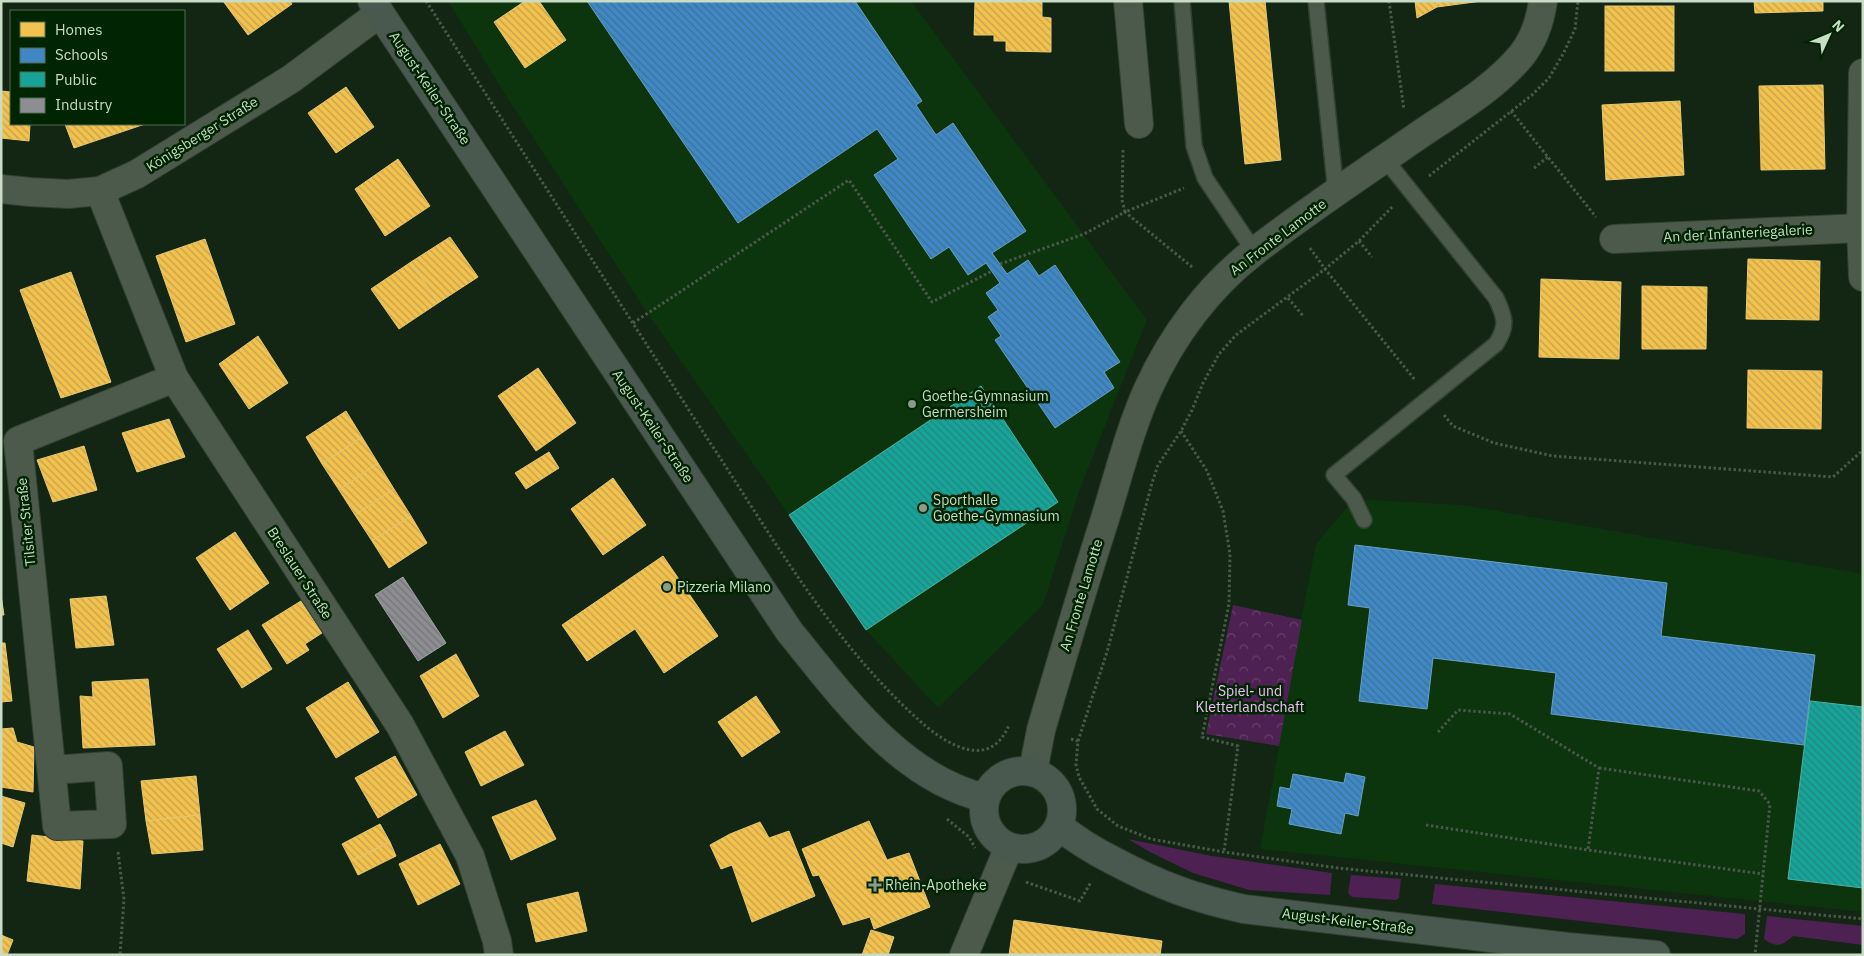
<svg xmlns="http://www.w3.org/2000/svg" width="1864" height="956" viewBox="0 0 1864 956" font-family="'IBM Plex Sans',sans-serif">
  <defs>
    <pattern id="park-crowns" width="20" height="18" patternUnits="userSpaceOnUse" patternTransform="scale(1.25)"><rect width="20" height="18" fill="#4e2153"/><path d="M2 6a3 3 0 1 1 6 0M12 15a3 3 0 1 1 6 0" fill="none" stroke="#66416a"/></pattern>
    <pattern id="homes-back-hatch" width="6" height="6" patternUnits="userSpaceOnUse" patternTransform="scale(1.25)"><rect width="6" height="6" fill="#f2c14e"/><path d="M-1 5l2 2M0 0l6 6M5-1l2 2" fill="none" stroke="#c4a149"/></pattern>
    <pattern id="schools-back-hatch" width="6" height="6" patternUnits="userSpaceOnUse" patternTransform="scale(1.25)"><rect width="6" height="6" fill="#3f88c5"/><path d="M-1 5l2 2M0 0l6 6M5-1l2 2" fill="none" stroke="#3e7095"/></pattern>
    <pattern id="public-back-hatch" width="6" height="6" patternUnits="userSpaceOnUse" patternTransform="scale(1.25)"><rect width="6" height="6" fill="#17a398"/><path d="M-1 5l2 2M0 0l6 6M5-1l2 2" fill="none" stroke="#22867c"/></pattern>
    <pattern id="industry-back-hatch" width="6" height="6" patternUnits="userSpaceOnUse" patternTransform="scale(1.25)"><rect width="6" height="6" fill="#8d8d92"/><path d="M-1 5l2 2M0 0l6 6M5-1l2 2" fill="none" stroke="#757678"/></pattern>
  </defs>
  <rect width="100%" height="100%" fill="#122613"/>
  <g fill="#0c340d">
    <polygon points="448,1 911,1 1147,320 1080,489 1043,605 938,708 866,630 789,515 648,314 508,99"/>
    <polygon points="1354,499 1463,505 1863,574 1863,912 1260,849 1279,746 1206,734 1233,605 1301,620 1316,544"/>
  </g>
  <g fill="#4e2153">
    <polygon points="1128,839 1212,856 1332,873 1330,895 1249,890 1193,873 1150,852"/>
    <polygon points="1351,875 1401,879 1399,898 1396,900 1352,897 1348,893"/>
    <polygon points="1435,884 1745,914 1745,934 1737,939 1432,904"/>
    <path d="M1767,916L1863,926V945L1793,936C1782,946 1776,948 1764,939Z"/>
  </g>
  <polygon fill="url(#park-crowns)" points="1233,605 1302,620 1279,746 1206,734"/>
  <g fill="url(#homes-back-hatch)" stroke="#e5c972">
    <polygon points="223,1 290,1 292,4 248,35"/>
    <polygon points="525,1 539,1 566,40 525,68 494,22"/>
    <polygon points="975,1 1042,1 1042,17 1051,18 1051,52 1006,51 1006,41 994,41 994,35 974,35"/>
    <polygon points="1229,1 1265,1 1281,160 1245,164"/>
    <polygon points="1415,1 1436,1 1437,7 1417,18"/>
    <polygon points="1436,1 1482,1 1437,7"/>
    <polygon points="1754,1 1823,1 1823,11 1755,13"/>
    <rect x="1605" y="6" width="69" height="65"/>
    <polygon points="1823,85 1825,169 1761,170 1759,86"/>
    <polygon points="346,87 374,127 336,153 308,113"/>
    <polygon points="1,91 11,92 11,124 30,124 29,141 1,138"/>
    <polygon points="1680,101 1684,175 1606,180 1602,105"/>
    <polygon points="65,124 145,124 74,148"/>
    <polygon points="398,159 430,206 385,236 355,189"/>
    <polygon points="450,237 478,277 438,303 411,262"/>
    <polygon points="205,239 235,324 186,342 156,256"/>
    <polygon points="1748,259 1820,261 1819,320 1746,319"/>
    <polygon points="411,262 438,303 399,329 371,289"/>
    <polygon points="71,272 111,382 61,398 20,290"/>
    <polygon points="1541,279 1621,282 1619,359 1539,357"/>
    <polygon points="1642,286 1707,287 1706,349 1642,349"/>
    <polygon points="258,336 288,383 249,409 219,364"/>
    <polygon points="538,368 576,423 536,451 498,396"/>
    <polygon points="1748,370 1822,371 1821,429 1747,428"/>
    <polygon points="346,411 362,437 322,464 306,437"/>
    <polygon points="169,419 185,457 137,472 122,433"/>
    <polygon points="362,437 378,463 339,490 322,464"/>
    <polygon points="84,446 97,490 53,502 37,460"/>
    <polygon points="549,452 559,468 526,489 515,473"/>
    <polygon points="378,463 394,489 355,515 339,490"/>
    <polygon points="613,478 646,525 603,555 571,509"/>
    <polygon points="394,489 411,516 372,541 355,515"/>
    <polygon points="411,516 427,543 389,568 372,541"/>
    <polygon points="235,532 269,583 230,610 196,558"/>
    <polygon points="663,556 718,636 664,673 635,629 587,661 562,625"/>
    <polygon points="1,595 4,615 1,615"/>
    <polygon points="106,596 114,645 76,648 70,599"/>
    <polygon points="301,601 322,633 305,644 309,650 287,664 262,625"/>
    <polygon points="248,630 272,669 242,688 217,649"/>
    <polygon points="1,643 5,643 12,701 1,702"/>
    <polygon points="456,654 479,696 443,718 420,676"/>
    <polygon points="148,679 155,745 83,748 80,696 93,697 92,682"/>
    <polygon points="348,682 379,732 336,758 306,708"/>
    <polygon points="756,696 780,732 742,757 718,722"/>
    <polygon points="13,728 17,742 34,747 33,792 1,787 1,729"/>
    <polygon points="505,731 524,765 481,786 465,752"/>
    <polygon points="395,756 417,795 378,818 355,778"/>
    <polygon points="196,776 200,815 146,821 141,781"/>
    <polygon points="1,796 25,803 13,847 1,843"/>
    <polygon points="536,800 556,839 511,860 492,817"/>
    <polygon points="200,815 203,850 152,854 146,821"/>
    <polygon points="869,821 887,860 909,853 930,907 874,929 870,917 843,925 819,875 813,876 802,849"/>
    <polygon points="760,822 769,838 789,831 815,896 752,922 732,865 721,869 710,845 730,834"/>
    <polygon points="380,824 390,842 351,861 342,844"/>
    <polygon points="32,835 83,841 80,889 27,881"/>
    <polygon points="390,842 396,856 358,875 351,861"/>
    <polygon points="440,844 460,884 418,905 399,864"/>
    <polygon points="578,892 587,931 536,942 527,904"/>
    <polygon points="1014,920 1162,941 1160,955 1009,955"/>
    <polygon points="871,930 894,937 888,955 862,955"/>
    <polygon points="1,935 13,940 7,955 1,955"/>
  </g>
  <g fill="url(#schools-back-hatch)" stroke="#68a1c5">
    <polygon points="587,1 855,1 922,101 916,105 936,135 953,123 1026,231 992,253 1007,274 1028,260 1039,276 1055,265 1120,362 1104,372 1114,388 1055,428 995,340 1001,336 988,317 998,310 986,293 1000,283 986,263 968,275 949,247 931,259 874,175 898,159 877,129 738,223"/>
    <polygon points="1355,545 1667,583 1661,636 1815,655 1804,745 1551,714 1556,673 1433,658 1427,709 1359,701 1370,608 1348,605"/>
    <polygon points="1346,773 1365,777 1358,816 1345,813 1341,834 1289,824 1292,809 1277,806 1280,787 1290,789 1293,774 1344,783"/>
  </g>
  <g fill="url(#public-back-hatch)" stroke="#4cb4a6">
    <polygon points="981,386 1058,502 866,630 789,515"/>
    <polygon points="1810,701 1863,707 1863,888 1788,879"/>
  </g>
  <polygon fill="url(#industry-back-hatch)" stroke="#9fa5a2" points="403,577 446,643 418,661 375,595"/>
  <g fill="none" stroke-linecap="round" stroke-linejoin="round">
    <defs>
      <g id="lane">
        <polyline points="1182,1 1194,146 1205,178 1254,251"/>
        <polyline points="1316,1 1336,193"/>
        <path d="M1364,520L1354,499L1334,475L1496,344C1508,326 1505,317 1496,298L1385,159"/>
      </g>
      <g id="street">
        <polyline points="1128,1 1139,124"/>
        <polyline points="1863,73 1861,228 1863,277"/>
        <polyline points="1,189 30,192 68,194 100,191 137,174 291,79 380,13"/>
        <polyline points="100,191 174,378 400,725 470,856 497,941 499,955"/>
        <polyline points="1614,239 1861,228"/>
        <polyline points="52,770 108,766 112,824 57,826 18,441 174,378"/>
        <path d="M1033,771L1041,730C1061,662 1081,593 1103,525C1117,481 1129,431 1148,389C1172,336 1209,286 1255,251C1309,209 1366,172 1422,133C1456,110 1494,88 1521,56C1534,40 1540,22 1543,1"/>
        <polyline points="964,955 1009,847"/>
      </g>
      <g id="secondary">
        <path d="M372,1L789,631C842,696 900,778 985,798"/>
        <circle cx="1023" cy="810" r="39"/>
        <path d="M1059,826C1076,840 1094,851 1114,861C1159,885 1194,898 1244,909L1568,947L1656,955"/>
      </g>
    </defs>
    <use href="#lane" stroke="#324031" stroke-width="18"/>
    <use href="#street" stroke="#324031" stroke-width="30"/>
    <use href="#secondary" stroke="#324031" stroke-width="30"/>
    <g stroke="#4a574a" stroke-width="3" stroke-dasharray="2.5 2.5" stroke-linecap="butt">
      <path d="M426,1C520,147 613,293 707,438C772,536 832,643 921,722C947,745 990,771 1009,725"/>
      <polyline points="1389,1 1404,110"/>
      <polyline points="1511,111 1596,217"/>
      <polyline points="1123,150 1122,200 1125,212 1184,188"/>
      <polyline points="1534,168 1548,157"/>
      <polyline points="1429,176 1532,95 1549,78 1563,54 1575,29 1578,1"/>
      <polyline points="1359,241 1372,257"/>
      <polyline points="1310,248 1325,269 1415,380"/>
      <polyline points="1000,264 1084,234 1125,212 1192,267"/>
      <polyline points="1288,298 1304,317"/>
      <polyline points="633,323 849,180 932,302 992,271"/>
      <polyline points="1444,415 1453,426 1494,443 1553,456 1833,477 1863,450"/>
      <polyline points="1181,431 1207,471 1223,511 1230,554 1229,604 1202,737 1238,746 1224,852"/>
      <polyline points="1438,732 1458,710 1510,714 1599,768 1588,850"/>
      <polyline points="1071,739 1078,741 1076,765 1079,777 1097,809 1118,826 1151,839 1224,852 1338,868 1863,919"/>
      <polyline points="1078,741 1107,652 1152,483 1158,465 1181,431 1192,410 1203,383 1219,354 1228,344 1236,335 1325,269 1359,241 1392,207"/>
      <polyline points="1599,768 1759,791 1770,804 1755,955"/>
      <polyline points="947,819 969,837 975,848"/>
      <polyline points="1426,825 1588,850 1763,874"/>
      <polyline points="118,852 124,899 120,955"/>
      <polyline points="1026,882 1080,901 1091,882"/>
    </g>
    <use href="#lane" stroke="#4c5a4c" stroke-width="15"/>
    <use href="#street" stroke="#4c5a4c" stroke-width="28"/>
    <use href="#secondary" stroke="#4a594f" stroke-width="28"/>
  </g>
  <g fill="#889c87" stroke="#012402" stroke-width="2">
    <circle cx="912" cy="404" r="5"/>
    <circle cx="923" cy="508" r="5"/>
    <circle cx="667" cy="587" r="5"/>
    <path d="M872.5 877.5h5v5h5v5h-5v5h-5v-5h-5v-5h5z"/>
  </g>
  <g text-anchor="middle" stroke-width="5" stroke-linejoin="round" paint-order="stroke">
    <g font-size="14" fill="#c8dcc6" stroke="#012402">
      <text transform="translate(430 88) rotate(56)" y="5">August-Keiler-Straße</text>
      <text transform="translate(202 134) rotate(-32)" y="5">Königsberger Straße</text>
      <text transform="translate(1738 233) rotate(-3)" y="5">An der Infanteriegalerie</text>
      <text transform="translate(1278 237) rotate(-37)" y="5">An Fronte Lamotte</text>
      <text transform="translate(653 426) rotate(56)" y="5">August-Keiler-Straße</text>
      <text transform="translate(26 522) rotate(-96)" y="5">Tilsiter Straße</text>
      <text transform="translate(300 573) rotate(57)" y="5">Breslauer Straße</text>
      <text transform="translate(1081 595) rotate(-73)" y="5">An Fronte Lamotte</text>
      <text transform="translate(1348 921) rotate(7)" y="5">August-Keiler-Straße</text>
    </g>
    <g font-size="14" fill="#c8dcc6" stroke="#012402" text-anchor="start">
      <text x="922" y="401">Goethe-Gymnasium<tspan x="922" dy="16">Germersheim</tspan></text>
      <text x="933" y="505">Sporthalle<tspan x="933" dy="16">Goethe-Gymnasium</tspan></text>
      <text x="677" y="592">Pizzeria Milano</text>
      <text x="885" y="890">Rhein-Apotheke</text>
    </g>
    <g font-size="14" fill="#f1c0f6" stroke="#012402">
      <text x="1250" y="696">Spiel- und<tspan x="1250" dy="16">Kletterlandschaft</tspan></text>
    </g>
  </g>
  <rect width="1864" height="956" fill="none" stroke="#c8dcc6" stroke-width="5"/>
  <rect x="10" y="10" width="175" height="115" fill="#012402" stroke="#516e50"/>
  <rect x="20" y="22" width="25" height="15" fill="#f2c14e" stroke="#516e50"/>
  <text x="55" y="35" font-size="15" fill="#c8dcc6">Homes</text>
  <rect x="20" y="48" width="25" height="15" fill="#3f88c5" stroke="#516e50"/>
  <text x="55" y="60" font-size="15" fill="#c8dcc6">Schools</text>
  <rect x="20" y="72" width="25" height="15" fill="#17a398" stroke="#516e50"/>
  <text x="55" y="85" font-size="15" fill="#c8dcc6">Public</text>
  <rect x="20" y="98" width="25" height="15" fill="#8d8d92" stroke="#516e50"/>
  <text x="55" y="110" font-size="15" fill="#c8dcc6">Industry</text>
  <g transform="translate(1829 35) rotate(46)" stroke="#012402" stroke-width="4" paint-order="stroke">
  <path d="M0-4L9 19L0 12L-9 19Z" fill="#c8dcc6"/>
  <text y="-8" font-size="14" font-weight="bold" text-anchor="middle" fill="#c8dcc6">N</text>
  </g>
</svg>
